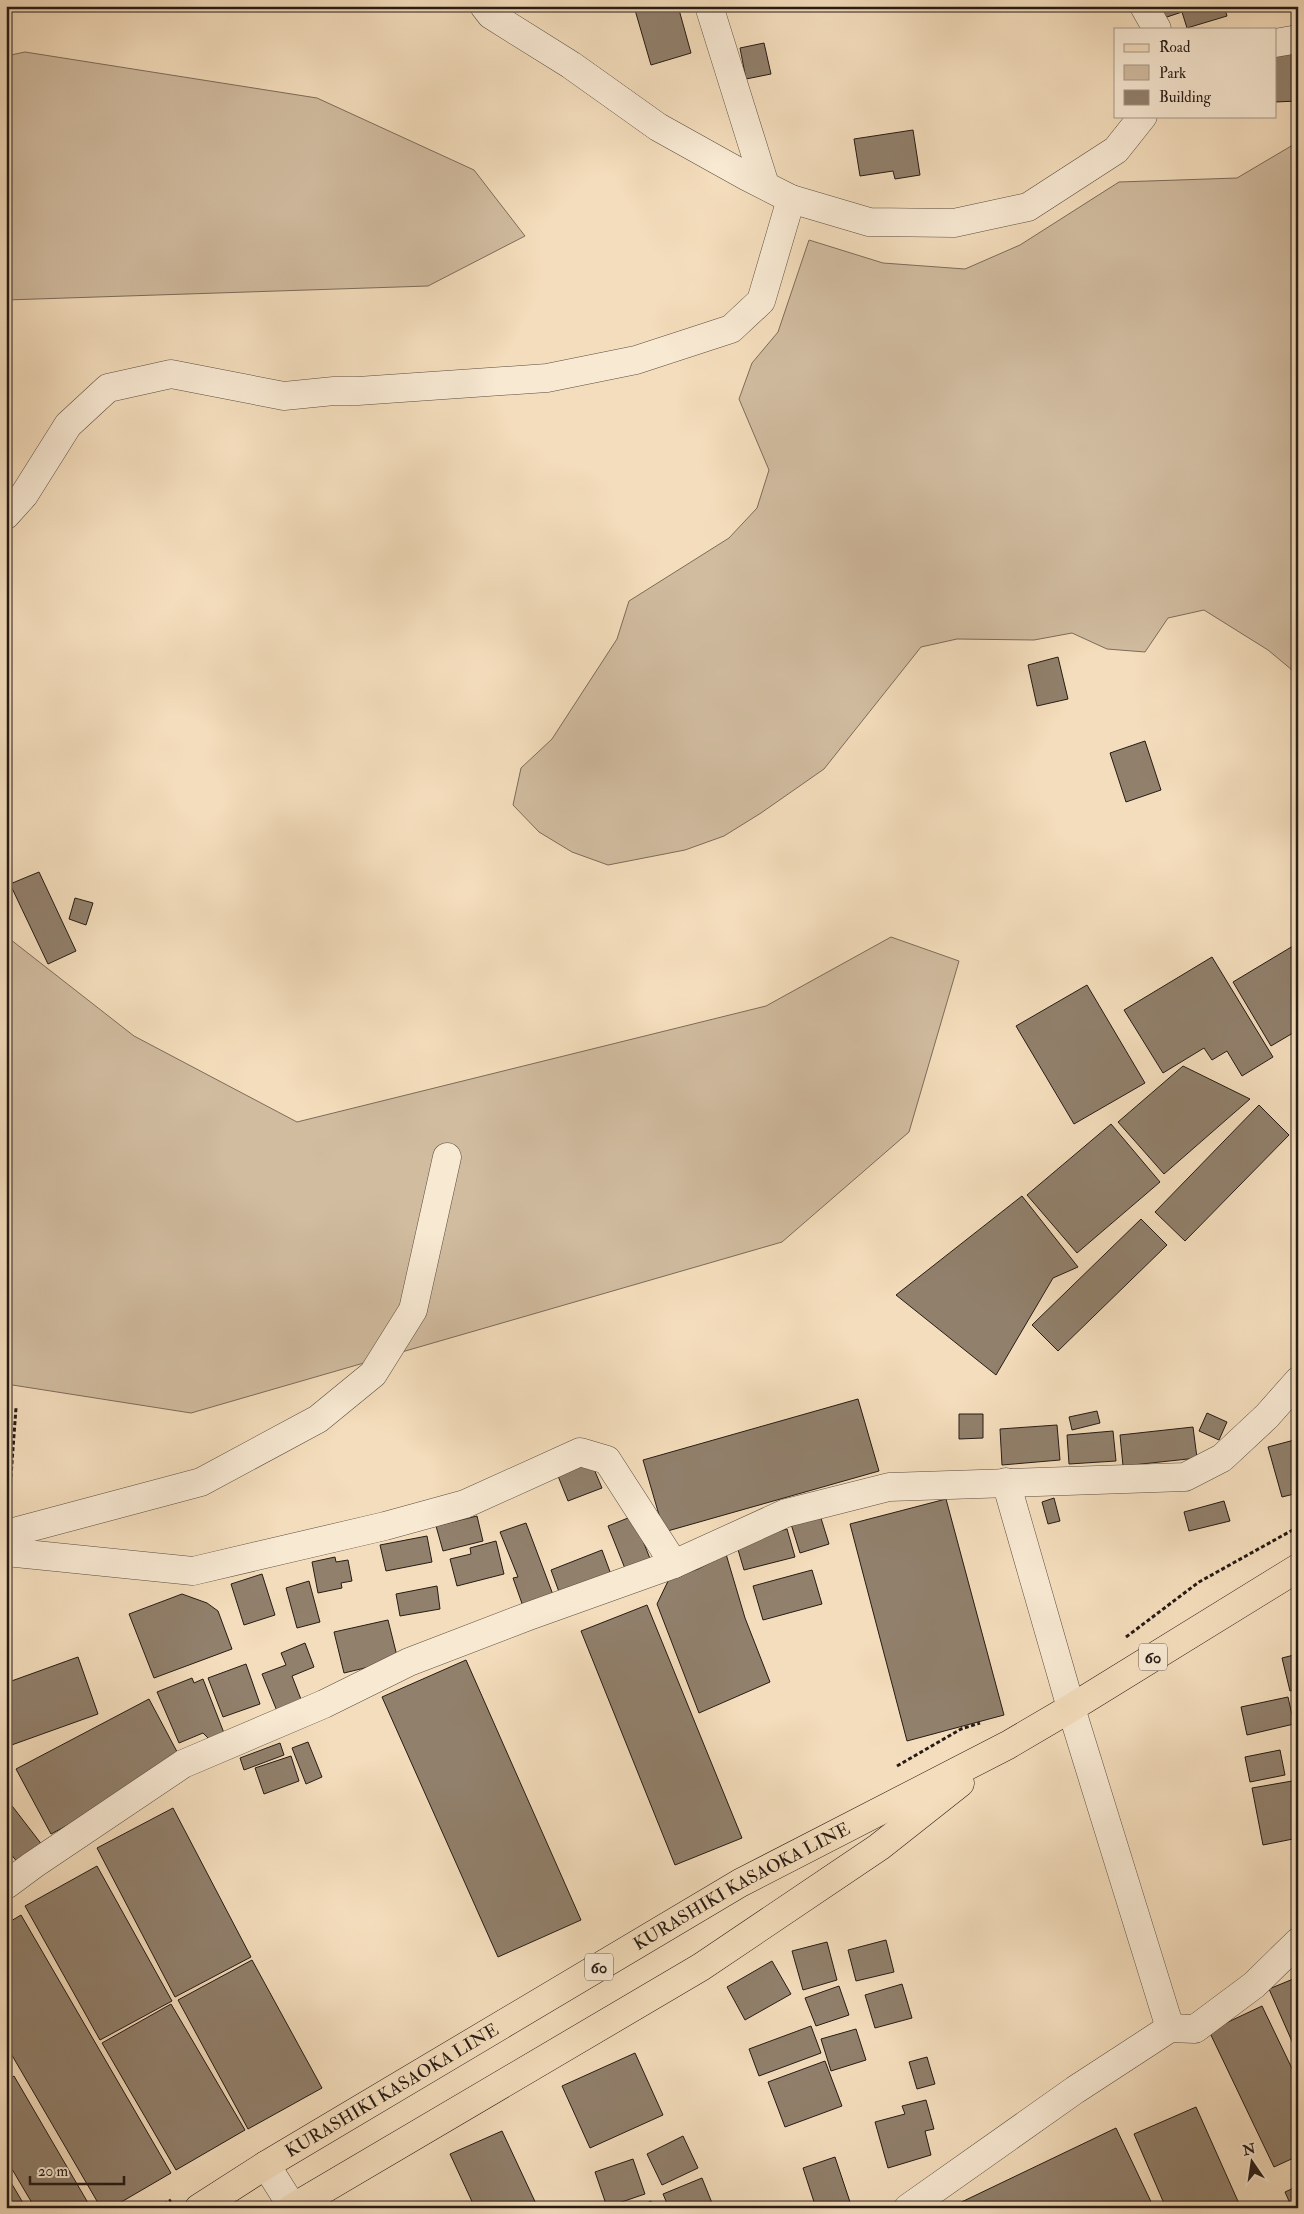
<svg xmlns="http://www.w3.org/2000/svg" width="1304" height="2214" viewBox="0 0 1304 2214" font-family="'IM FELL Double Pica',serif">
  <rect width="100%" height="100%" fill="#f4ddbc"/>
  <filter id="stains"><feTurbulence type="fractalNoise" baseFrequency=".004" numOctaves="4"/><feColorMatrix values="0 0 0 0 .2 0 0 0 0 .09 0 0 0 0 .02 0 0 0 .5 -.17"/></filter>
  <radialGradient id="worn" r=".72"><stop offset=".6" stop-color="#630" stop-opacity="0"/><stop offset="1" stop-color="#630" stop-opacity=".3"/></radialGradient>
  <g fill="#d1bca0" stroke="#7c6c5a">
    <polygon points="25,52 317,98 474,170 525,236 428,286 6,300 6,56"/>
    <polygon points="1298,142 1298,675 1268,650 1204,610 1168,618 1145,652 1107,649 1072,633 1034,640 957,639 921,647 824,769 761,813 724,836 685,850 608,865 572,852 539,832 513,805 521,768 552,739 617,639 629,601 729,538 757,508 769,470 739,399 752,363 778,332 809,240 883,263 965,269 1020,245 1119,182 1237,178"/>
    <polygon points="6,936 134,1036 297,1122 766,1006 891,937 959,961 909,1132 782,1242 191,1413 6,1384"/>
  </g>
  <g fill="#91806c" stroke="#261b15">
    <polygon points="647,6 678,6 691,53 651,65 635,10"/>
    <polygon points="1160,6 1224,6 1227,16 1187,28 1182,12 1164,18"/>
    <polygon points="764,43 771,74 746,79 740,48"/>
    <polygon points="1298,49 1298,101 1275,102 1275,53"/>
    <polygon points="913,130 920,175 895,179 893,171 860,176 854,139"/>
    <polygon points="1058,657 1068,699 1037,706 1028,665"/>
    <polygon points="1145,741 1161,790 1126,802 1110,753"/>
    <polygon points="39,872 76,951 48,964 10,884"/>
    <polygon points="75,898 93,903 86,925 69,919"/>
    <polygon points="1298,943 1298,1030 1271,1046 1233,982"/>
    <polygon points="1212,957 1273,1057 1242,1076 1227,1051 1212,1060 1204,1048 1163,1073 1124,1010"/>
    <polygon points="1087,985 1145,1083 1074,1124 1016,1026"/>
    <polygon points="1183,1066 1250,1099 1164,1174 1118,1122"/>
    <polygon points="1259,1105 1289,1135 1185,1241 1155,1212"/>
    <polygon points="1111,1124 1160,1182 1077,1253 1027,1195"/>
    <polygon points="1022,1196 1078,1267 1053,1278 996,1375 896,1295"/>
    <polygon points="1141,1219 1167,1245 1058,1351 1032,1325"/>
    <polygon points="858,1399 879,1471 664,1532 643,1460"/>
    <polygon points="1097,1411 1100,1423 1072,1430 1069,1417"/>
    <polygon points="1207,1413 1227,1422 1219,1440 1199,1431"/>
    <polygon points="959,1414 983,1414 983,1438 959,1439"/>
    <polygon points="1057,1425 1060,1460 1002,1465 1000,1429"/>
    <polygon points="1193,1427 1197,1458 1123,1466 1120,1435"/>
    <polygon points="1113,1431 1116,1461 1069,1464 1067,1435"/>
    <polygon points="1298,1439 1298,1493 1282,1497 1268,1447"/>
    <polygon points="591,1462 602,1488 568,1501 558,1476"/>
    <polygon points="1054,1498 1060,1521 1048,1524 1042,1502"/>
    <polygon points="946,1499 1004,1715 907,1741 850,1524"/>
    <polygon points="1224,1501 1230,1521 1189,1531 1184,1512"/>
    <polygon points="820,1515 829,1544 800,1553 791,1524"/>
    <polygon points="477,1516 483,1541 443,1551 436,1526"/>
    <polygon points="633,1516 651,1561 626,1571 608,1526"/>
    <polygon points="526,1523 555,1600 525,1612 513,1578 518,1577 500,1532"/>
    <polygon points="787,1529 795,1557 744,1570 736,1543"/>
    <polygon points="427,1536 432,1562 386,1571 380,1545"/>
    <polygon points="496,1541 504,1574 457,1586 450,1559 471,1554 470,1548"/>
    <polygon points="602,1550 613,1580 562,1600 551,1570"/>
    <polygon points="726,1554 745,1618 770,1682 699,1713 657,1604 669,1579 698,1569"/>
    <polygon points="335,1557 336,1562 348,1560 352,1581 341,1583 342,1588 318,1593 312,1562"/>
    <polygon points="812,1570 822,1604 763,1620 753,1586"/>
    <polygon points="262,1574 275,1615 244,1625 231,1584"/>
    <polygon points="309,1581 320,1622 297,1628 286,1588"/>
    <polygon points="437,1586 440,1609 400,1616 396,1594"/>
    <polygon points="182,1594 207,1603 218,1611 232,1649 154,1678 129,1614"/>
    <polygon points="647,1605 742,1838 675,1865 581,1631"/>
    <polygon points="388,1620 398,1660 344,1673 334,1632"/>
    <polygon points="305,1643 314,1667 292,1676 304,1707 279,1716 262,1674 286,1665 281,1653"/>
    <polygon points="1298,1654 1298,1689 1290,1691 1282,1658"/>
    <polygon points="78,1657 98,1714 6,1747 6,1683"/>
    <polygon points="466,1660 581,1920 498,1957 382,1697"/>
    <polygon points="246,1664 260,1704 223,1717 208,1678"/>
    <polygon points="192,1678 194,1683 203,1679 224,1733 209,1739 203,1733 179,1743 157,1692"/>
    <polygon points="1288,1697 1294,1724 1247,1735 1241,1707"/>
    <polygon points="149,1699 183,1763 51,1834 16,1769"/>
    <polygon points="308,1742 322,1777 306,1784 292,1748"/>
    <polygon points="280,1743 284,1755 244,1770 240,1758"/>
    <polygon points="1280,1750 1285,1775 1250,1782 1245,1757"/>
    <polygon points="291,1756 299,1781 264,1794 255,1768"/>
    <polygon points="1298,1780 1298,1838 1263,1845 1252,1788"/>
    <polygon points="6,1798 46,1850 22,1868 6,1848"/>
    <polygon points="173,1808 251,1957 175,1997 97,1848"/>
    <polygon points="97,1866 172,2001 100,2040 25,1906"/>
    <polygon points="21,1915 171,2173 111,2208 101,2208 6,2045 6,1924"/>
    <polygon points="886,1940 894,1972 856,1981 848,1950"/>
    <polygon points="827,1942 837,1980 803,1990 792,1951"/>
    <polygon points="252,1960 322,2088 248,2129 178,2000"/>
    <polygon points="772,1961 791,1994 745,2020 727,1987"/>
    <polygon points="1298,1977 1298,2055 1269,1989"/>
    <polygon points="902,1984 912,2018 875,2028 865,1995"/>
    <polygon points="839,1986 849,2015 816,2026 805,1998"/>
    <polygon points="171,2004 245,2130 176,2170 102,2043"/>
    <polygon points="1262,2006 1298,2081 1298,2156 1274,2167 1209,2031"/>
    <polygon points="811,2026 821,2053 759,2076 749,2049"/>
    <polygon points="856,2029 866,2060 831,2071 821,2039"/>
    <polygon points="635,2053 663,2115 590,2148 562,2086"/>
    <polygon points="927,2057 935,2084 917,2089 909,2062"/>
    <polygon points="825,2061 842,2106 785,2127 768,2082"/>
    <polygon points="14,2076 91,2208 35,2208 6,2159 6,2081"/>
    <polygon points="926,2100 934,2129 925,2131 931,2155 888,2168 875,2122 905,2114 902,2106"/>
    <polygon points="1196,2107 1241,2208 1166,2208 1134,2134"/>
    <polygon points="1116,2128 1154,2208 949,2208"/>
    <polygon points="502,2131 538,2208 475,2208 450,2154"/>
    <polygon points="683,2136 698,2168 662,2185 647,2154"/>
    <polygon points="835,2157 852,2208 816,2208 803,2168"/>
    <polygon points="633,2159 645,2194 607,2207 595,2172"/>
    <polygon points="6,2174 26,2208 6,2208"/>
    <polygon points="702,2178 714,2208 669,2208 663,2194"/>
    <polygon points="1298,2186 1298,2208 1292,2208 1285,2192"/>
    <polygon points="651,2201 654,2208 635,2208"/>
  </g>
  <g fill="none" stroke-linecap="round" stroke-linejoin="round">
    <defs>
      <g id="minor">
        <polyline points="484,6 491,15 571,65 658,127 746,176 791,199 869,222 954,223 1028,207 1116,150 1143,116"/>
        <polyline points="709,6 765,185"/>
        <polyline points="1144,6 1157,29"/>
        <polyline points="1275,43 1298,39"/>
        <polyline points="6,515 24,495 68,425 108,388 171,374 284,396 334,391 358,391 547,378 636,360 731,329 761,301 791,199"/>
        <polyline points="1006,1482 1071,1708 1170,2028"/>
        <polyline points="6,1534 201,1482 318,1419 373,1374 413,1310 447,1157"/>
        <polyline points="6,1552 193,1571 385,1526 465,1504 580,1452 607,1460 674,1564"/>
        <polyline points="6,1885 33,1865 183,1764 324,1704 409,1662 529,1616 674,1564 786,1513 889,1487 1185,1477 1222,1458 1267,1416 1298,1381"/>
        <polyline points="266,2165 293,2208"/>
        <polyline points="908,2208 1075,2090 1170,2028 1195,2029 1254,1985 1298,1942"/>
      </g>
      <g id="major">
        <path id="s1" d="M199,2208L266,2165L740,1883L1008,1745L1071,1708L1298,1568"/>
        <polyline points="292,2208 701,1967 879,1847 960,1783"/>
      </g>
    </defs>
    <use href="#minor" stroke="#5a4c3f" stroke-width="29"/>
    <use href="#major" stroke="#261b15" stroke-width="29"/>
    <g stroke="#261b15" stroke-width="3" stroke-dasharray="4 2.5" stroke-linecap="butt">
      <polyline points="9,1503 16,1408"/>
      <polyline points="1126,1637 1199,1582 1298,1527"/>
      <polyline points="897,1766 961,1729 980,1723"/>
      <polyline points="158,2208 171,2200"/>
    </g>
    <use href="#minor" stroke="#f8e9d3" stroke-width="28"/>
    <use href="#major" stroke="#f4ddbc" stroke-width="28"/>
  </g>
  <g text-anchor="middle" stroke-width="4" stroke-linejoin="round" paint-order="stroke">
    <g fill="#f8e9d3" stroke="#65594e" stroke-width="1">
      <rect x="1139" y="1643.5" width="28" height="27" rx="4"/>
      <rect x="585" y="1953.5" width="28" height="27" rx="4"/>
    </g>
    <g font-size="16" font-weight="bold" fill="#261b15">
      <text x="1153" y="1663">60</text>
      <text x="599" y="1973">60</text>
    </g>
    <g font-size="18" fill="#261b15" stroke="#f8e9d3">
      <text dy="6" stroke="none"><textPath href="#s1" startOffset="631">KURASHIKI KASAOKA LINE</textPath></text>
      <text dy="6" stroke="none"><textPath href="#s1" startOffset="226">KURASHIKI KASAOKA LINE</textPath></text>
    </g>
  </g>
  <rect width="1304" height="2214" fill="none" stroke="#f4ddbc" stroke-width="25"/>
  <rect x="8" y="8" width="1289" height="2199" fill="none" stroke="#261b15" stroke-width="2.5"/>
  <rect x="12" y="12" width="1279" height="2189" fill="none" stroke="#261b15"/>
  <rect x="1114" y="28" width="162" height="90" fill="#f8e9d3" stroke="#a49787"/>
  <rect x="1124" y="44" width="25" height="8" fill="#f4ddbc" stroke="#a49787"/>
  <text x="1159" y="52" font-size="15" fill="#261b15">Road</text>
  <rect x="1124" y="65" width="25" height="15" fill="#d1bca0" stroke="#a49787"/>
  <text x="1159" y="78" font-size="15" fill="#261b15">Park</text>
  <rect x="1124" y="90" width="25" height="15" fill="#91806c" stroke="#a49787"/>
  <text x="1159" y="102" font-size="15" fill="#261b15">Building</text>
  <g transform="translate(1252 2162) rotate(347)" stroke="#f8e9d3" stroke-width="4" paint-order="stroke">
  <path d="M0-4L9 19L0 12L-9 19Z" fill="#261b15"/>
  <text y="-8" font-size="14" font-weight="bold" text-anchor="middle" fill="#261b15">N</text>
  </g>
  <path d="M30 2176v8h94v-8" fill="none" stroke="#261b15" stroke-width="2.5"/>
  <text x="38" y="2176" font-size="15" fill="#261b15" stroke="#f8e9d3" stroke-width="4" paint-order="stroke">20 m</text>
  <rect width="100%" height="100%" filter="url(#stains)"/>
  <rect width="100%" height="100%" fill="url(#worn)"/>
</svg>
